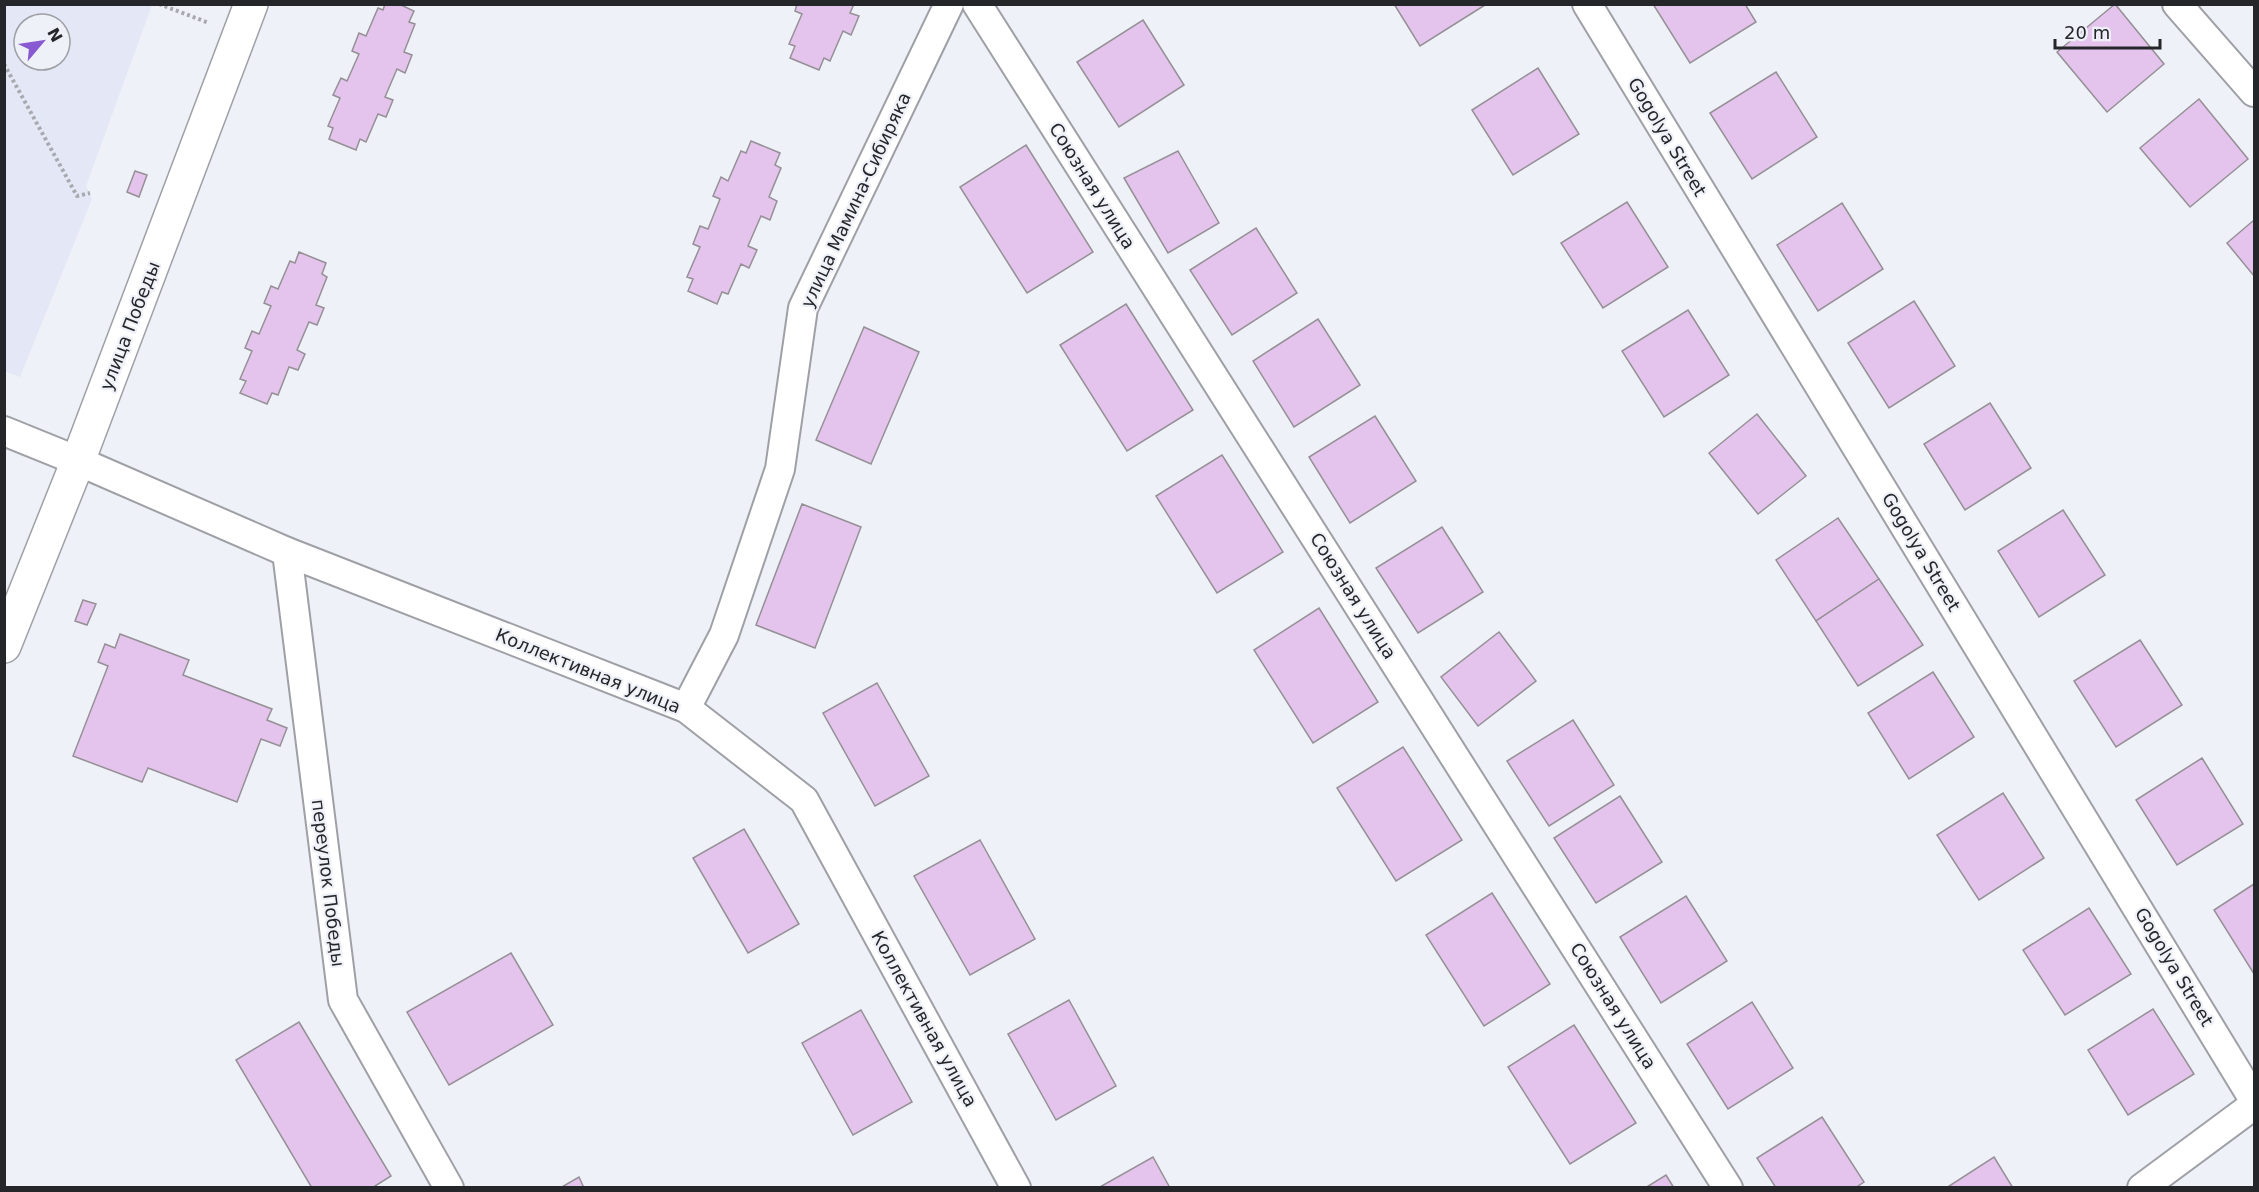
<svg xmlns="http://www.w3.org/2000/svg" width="2259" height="1192" viewBox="0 0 2259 1192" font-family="'DejaVu Sans',sans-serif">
  <rect width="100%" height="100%" fill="#eff1f8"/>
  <path fill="#e3e7f6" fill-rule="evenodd" d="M4,5H152L86,186L92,199L20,377L4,371ZM24,24H60V60H24Z"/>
  <g fill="#e4c4ec" stroke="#959096" stroke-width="1.5">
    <polygon points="385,4 399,4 414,11 409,22 415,24 404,52 412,55 405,73 397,69 385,97 393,100 386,117 378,114 366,142 360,139 356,150 329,139 333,128 328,126 340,98 333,95 341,78 347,81 359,54 352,51 359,33 366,36 378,8 383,10"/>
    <polygon points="797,4 854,4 850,13 859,16 851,35 843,31 830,61 824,58 819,70 790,58 795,46 789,44 802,14 795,11"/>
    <polygon points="1394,4 1485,4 1485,5 1420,46"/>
    <polygon points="1653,4 1745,4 1756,22 1690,63"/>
    <polygon points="2115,4 2164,64 2107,112 2057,52"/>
    <polygon points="1143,20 1184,85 1119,127 1077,62"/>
    <polygon points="1538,68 1579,134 1513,175 1472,110"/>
    <polygon points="1776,72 1817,137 1752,179 1710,113"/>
    <polygon points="2199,99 2248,159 2190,207 2140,148"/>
    <polygon points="751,141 780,153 775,165 781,168 769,197 777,201 770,220 761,216 748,246 757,250 749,268 741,264 728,294 722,292 717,304 688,291 693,279 687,277 700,247 693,244 700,226 708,229 720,199 713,196 721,177 728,181 741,151 746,153"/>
    <polygon points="1026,145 1093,252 1027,293 960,187"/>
    <polygon points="1178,151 1219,223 1168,253 1124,178"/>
    <polygon points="135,171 147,175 139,197 127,192"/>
    <polygon points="1627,202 1668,267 1603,308 1561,243"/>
    <polygon points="1842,203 1883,269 1818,311 1777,245"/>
    <polygon points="2254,220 2254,276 2227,243"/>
    <polygon points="1256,228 1297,293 1232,335 1190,270"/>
    <polygon points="299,252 326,263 322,274 327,277 316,305 324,308 317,325 309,322 297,350 305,354 298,370 289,367 278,395 272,393 267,404 240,393 246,381 240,379 252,351 245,348 252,331 259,334 271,306 264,303 271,286 278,289 290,261 295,263"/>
    <polygon points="1914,301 1955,366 1889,408 1848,343"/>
    <polygon points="1126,304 1193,410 1127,451 1060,345"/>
    <polygon points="1688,310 1729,375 1664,417 1622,351"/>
    <polygon points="1318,319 1360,385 1294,427 1253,361"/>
    <polygon points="864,327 919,352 871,464 816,440"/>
    <polygon points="1990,403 2031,468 1965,510 1924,444"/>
    <polygon points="1757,414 1806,476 1758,514 1709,453"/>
    <polygon points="1375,416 1416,481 1350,523 1309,457"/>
    <polygon points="1222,455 1283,552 1217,593 1156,496"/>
    <polygon points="802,504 861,527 815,648 756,625"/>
    <polygon points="2063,510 2105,575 2039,617 1998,551"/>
    <polygon points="1838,518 1879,579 1816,621 1776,560"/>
    <polygon points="1442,527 1483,592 1418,633 1376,568"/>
    <polygon points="1879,579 1923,645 1858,686 1816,621"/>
    <polygon points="83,600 96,604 87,625 75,621"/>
    <polygon points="1319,608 1378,702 1313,743 1254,650"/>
    <polygon points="1499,632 1536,681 1478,726 1441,677"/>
    <polygon points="120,634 189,660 183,675 272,709 267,720 287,728 280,746 261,739 237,802 148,768 142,782 73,756 108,666 98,662 105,644 115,648"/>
    <polygon points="2140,640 2182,705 2116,747 2074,681"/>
    <polygon points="1933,672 1974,737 1909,779 1868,713"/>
    <polygon points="877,683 929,776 875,806 823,713"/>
    <polygon points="1573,720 1614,785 1549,826 1507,761"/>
    <polygon points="1403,747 1462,840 1396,881 1337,788"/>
    <polygon points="2202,758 2243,824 2177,865 2136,800"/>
    <polygon points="2003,793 2044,858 1979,900 1937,835"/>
    <polygon points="1620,796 1662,862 1596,903 1554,838"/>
    <polygon points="744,829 799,924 748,953 693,858"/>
    <polygon points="980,840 1035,939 970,975 914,876"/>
    <polygon points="2254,884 2254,974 2214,910"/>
    <polygon points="1492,893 1550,984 1484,1026 1426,935"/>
    <polygon points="1686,896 1727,961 1661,1003 1620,937"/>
    <polygon points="2089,908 2131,974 2065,1015 2023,950"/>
    <polygon points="511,953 553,1025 449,1085 407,1012"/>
    <polygon points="1069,1000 1116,1086 1056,1120 1008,1034"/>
    <polygon points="1752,1002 1793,1068 1728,1109 1687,1044"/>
    <polygon points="2153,1009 2194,1074 2128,1115 2088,1050"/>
    <polygon points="861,1010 912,1102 853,1135 802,1043"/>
    <polygon points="299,1022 391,1176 372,1188 312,1188 236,1060"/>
    <polygon points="1574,1025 1636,1123 1570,1164 1508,1067"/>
    <polygon points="1822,1117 1864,1182 1855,1188 1776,1188 1757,1158"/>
    <polygon points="1153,1157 1170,1188 1098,1188"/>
    <polygon points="1994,1157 2013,1188 1946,1188"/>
    <polygon points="1666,1175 1674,1188 1645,1188"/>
    <polygon points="579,1177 584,1188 560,1188"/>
  </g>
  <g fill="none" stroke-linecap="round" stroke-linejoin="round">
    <defs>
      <g id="minor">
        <polyline points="977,4 1728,1188"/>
        <polyline points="1587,4 2254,1100"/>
        <polyline points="2177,4 2254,92"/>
        <polyline points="4,431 78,461 287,552 686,708 804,800 1016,1188"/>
        <polyline points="287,552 343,1000 449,1188"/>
        <polyline points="686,708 724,635 780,469 803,308 949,4"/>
        <polyline points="2142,1188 2254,1105"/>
      </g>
      <polyline id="primary" points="4,646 78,461 251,4"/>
    </defs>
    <use href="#minor" stroke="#9ea0a6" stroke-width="32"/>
    <use href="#primary" stroke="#9ea0a6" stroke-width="36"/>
    <g stroke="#a8a9af" stroke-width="4" stroke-dasharray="3 3" stroke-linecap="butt">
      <polyline points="159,4 209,23"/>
      <polyline points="4,64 77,196 90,193"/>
    </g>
    <use href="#minor" stroke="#fff" stroke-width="28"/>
    <use href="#primary" stroke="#fff" stroke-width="33"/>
  </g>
  <g text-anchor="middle" stroke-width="4.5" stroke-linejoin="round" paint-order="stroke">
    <g font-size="18" fill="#252629" stroke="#eff1f8">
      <text transform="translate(1667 137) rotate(59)" y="6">Gogolya Street</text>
      <text transform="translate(1092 186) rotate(58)" y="6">Союзная улица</text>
      <text transform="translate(856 200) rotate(-65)" y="6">улица Мамина-Сибиряка</text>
      <text transform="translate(130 326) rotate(-69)" y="6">улица Победы</text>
      <text transform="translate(1921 552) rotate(59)" y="6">Gogolya Street</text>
      <text transform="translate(1353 596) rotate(58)" y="6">Союзная улица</text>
      <text transform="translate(588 671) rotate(22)" y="6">Коллективная улица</text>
      <text transform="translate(328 883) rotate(83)" y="6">переулок Победы</text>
      <text transform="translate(2174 967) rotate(59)" y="6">Gogolya Street</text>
      <text transform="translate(1613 1006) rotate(58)" y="6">Союзная улица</text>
      <text transform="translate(924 1019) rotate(61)" y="6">Коллективная улица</text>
    </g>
  </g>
  <rect width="2259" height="1192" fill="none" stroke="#252629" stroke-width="12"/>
  <g transform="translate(42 42) rotate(61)"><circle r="28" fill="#eff1f8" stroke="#9ea0a5" stroke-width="1.5"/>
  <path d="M0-4.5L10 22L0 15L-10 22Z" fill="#8959d2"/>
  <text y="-9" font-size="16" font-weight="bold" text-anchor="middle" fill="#252629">N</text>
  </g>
  <path d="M2055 39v9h105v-9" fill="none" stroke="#252629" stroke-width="3"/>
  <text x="2064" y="39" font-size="18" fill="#252629" stroke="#eff1f8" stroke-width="4.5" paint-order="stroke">20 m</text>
</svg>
